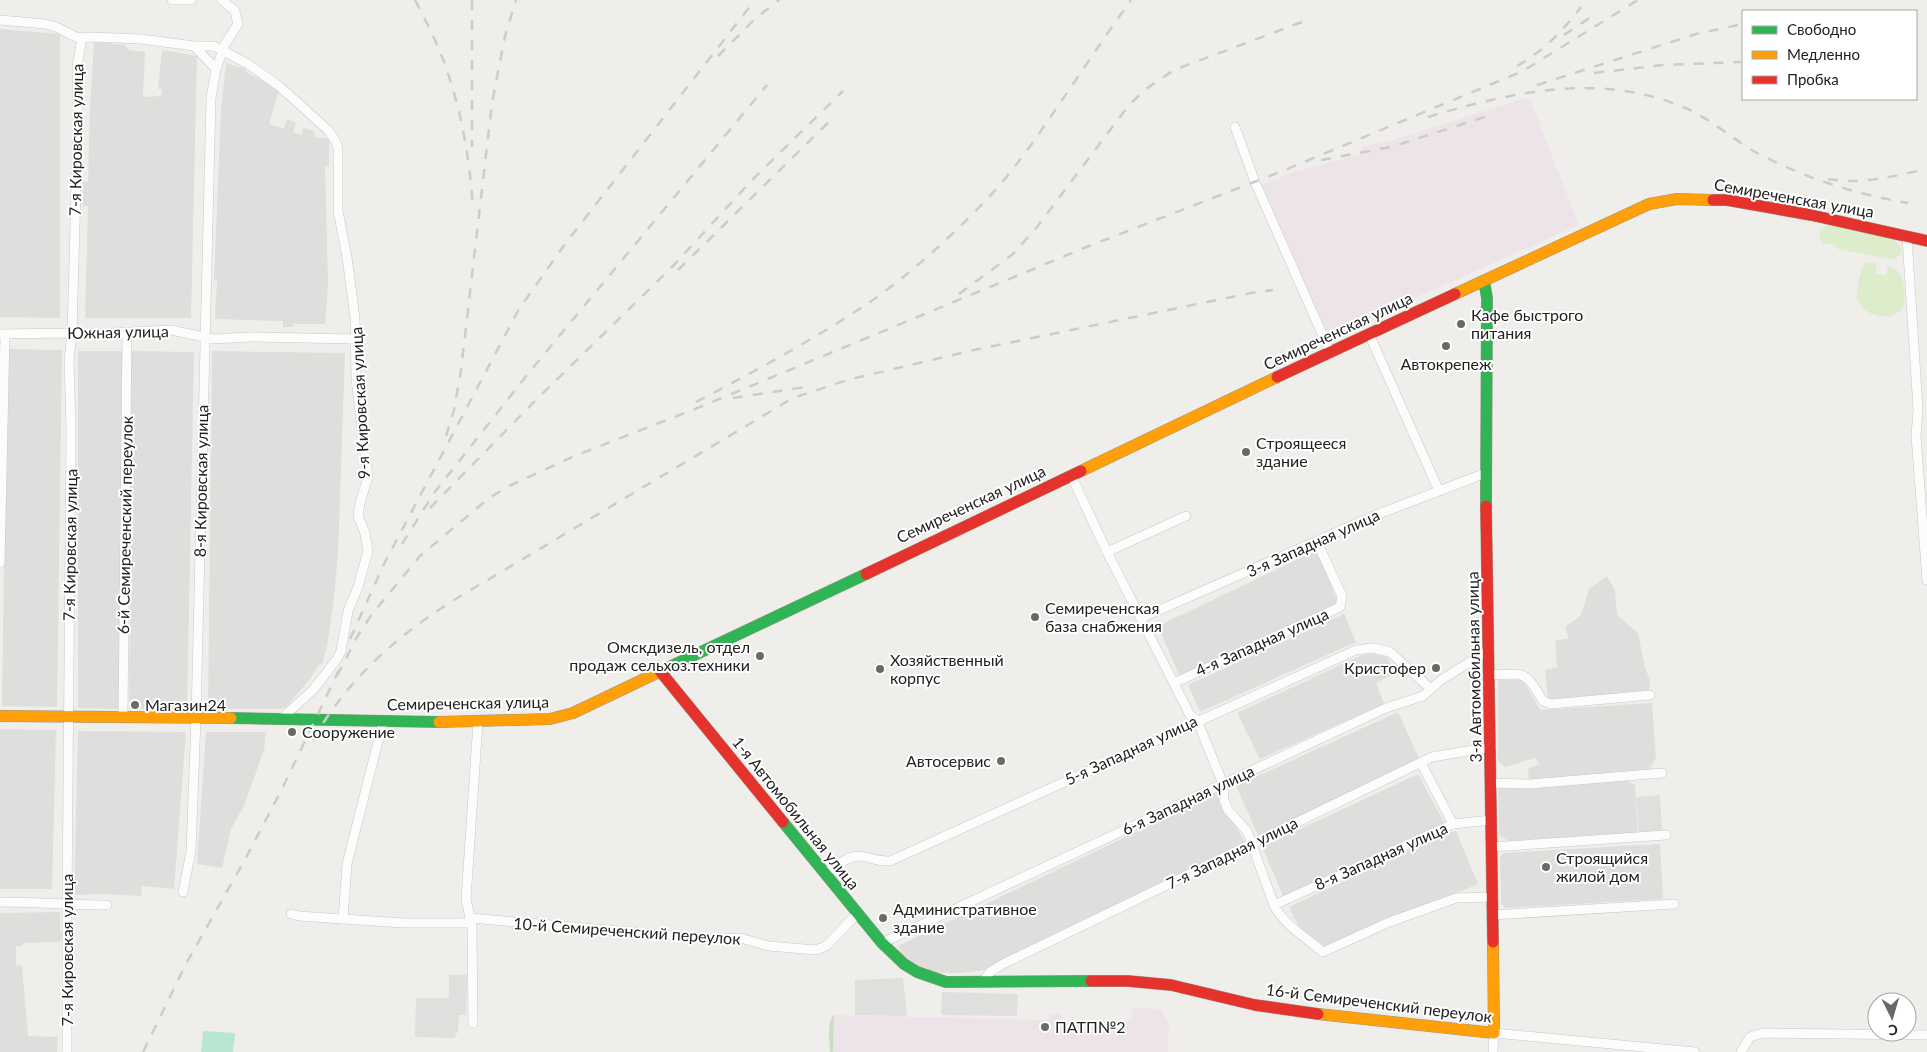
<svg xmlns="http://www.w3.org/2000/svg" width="1927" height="1052" viewBox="0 0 1927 1052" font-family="Lato,sans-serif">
  <rect width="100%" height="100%" fill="#f0eeeb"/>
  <g fill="#dfdedc">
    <polygon points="0,29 60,34 60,318 0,317"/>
    <polygon points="94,42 125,45 129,50 145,52 143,97 161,96 162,89 158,89 162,50 197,56 191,318 85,318 88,206 83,206 83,182 88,182 90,105"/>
    <polygon points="226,63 246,69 246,72 277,89 278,93 269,124 284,129 287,119 296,123 293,132 301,135 303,128 315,131 314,137 329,139 329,166 325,166 328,284 325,324 294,324 293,327 283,327 283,321 215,319 217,280 214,280 221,109"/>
    <polygon points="7,349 62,350 57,707 2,706"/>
    <polygon points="78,351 124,351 119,709 78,708"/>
    <polygon points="129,351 194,352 187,710 129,709 131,530"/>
    <polygon points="212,351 345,353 338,554 333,607 327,646 322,665 319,664 310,679 286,707 281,709 208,709"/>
    <polygon points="1317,550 1338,603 1180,677 1158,626"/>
    <polygon points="1607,576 1615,590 1617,615 1638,633 1645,668 1650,680 1649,691 1555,701 1548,699 1545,670 1557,667 1555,641 1569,638 1565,627 1581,615 1589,589"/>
    <polygon points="1344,614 1356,642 1200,712 1188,685"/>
    <polygon points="1373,654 1386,656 1396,672 1376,683 1384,704 1260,759 1237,713 1362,655"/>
    <polygon points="1498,680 1523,680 1540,710 1652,703 1656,758 1649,770 1529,782 1528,769 1539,764 1535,758 1505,767 1498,761"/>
    <polygon points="1398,712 1420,761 1259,837 1236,786"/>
    <polygon points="0,729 56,730 52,889 0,889"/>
    <polygon points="78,731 186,732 174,889 142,886 141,896 106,894 74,895"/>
    <polygon points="206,732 266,732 264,750 244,806 231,829 222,868 197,864"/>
    <polygon points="1418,774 1445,824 1284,898 1262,847"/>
    <polygon points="1624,779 1635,785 1638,833 1510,842 1499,835 1498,788 1535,787"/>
    <polygon points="1219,792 1246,845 986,970 961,973 931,973 912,963 902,954 898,946"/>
    <polygon points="1456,831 1478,884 1324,948 1301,931 1289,907 1444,834"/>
    <polygon points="1660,844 1663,899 1506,908 1501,904 1500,857 1503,853"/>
    <polygon points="60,912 60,931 63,932 64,939 60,939 60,942 23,943 22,946 16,946 16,965 22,966 28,1036 58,1037 57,1052 0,1052 0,913"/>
  </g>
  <g fill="#ede4e9">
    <polygon points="1526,98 1531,102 1579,225 1329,336 1302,280 1262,184 1295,172 1361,154 1362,146 1387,142"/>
    <polygon points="1132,1008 1161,1009 1169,1023 1168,1052 833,1052 834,1015 1049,1020 1050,1014 1061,1014 1061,1020 1131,1021"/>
  </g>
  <g fill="#ddeccb">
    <polygon points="1828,225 1892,238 1900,246 1902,253 1893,260 1838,249 1832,244 1822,243 1819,235 1820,230"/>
    <path d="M1867,262L1877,264L1875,273L1886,276L1888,266C1898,269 1903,276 1904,286C1904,292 1906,300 1904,305C1895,326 1858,316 1857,295C1856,286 1861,274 1863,265Z"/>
  </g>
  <path fill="#cbdec1" d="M834,1015L833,1052H830C830,1041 826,1023 834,1015Z"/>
  <polygon fill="#b7e6d2" points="203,1031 235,1033 233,1052 201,1052"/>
  <g fill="#e0dfde">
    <polygon points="1660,795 1662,832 1639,833 1636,797"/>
    <polygon points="449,975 467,975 466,1015 459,1015 458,1033 456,1033 455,1038 415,1037 416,998 449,998"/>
    <polygon points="903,978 907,1016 855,1015 855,980"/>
    <polygon points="942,992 1018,994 1017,1016 941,1015"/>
  </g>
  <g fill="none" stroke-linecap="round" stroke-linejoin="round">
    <defs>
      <g id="street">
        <polyline points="172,0 191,0"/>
        <polyline points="0,20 45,24 56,27 76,37 82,38 92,37 141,39 194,46 214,46 248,64 279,86 328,130 336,142 338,149 338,211 347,257 355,318 356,379 368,477 360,503 358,516 365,533 368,551 358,587 348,611 341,651 337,659 313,690 282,718"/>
        <polyline points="216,69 225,44 238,24 235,11 222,0"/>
        <polyline points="1235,127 1255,182 1330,352"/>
        <polyline points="1907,237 1918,409 1916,436 1927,580"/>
        <polyline points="0,334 72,333 91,334 171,330 213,339 250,337 355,339"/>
        <polyline points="1369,334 1439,491"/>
        <path d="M1071,475L1107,552L1190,715L1197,720L1223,784L1224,800L1228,810L1247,831L1274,905C1284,925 1305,937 1323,952L1387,923L1456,898L1493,897"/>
        <polyline points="1107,552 1186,516"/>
        <polyline points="0,563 5,334"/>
        <polyline points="1141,618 1376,515 1486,473"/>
        <path d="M1490,675C1526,674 1524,669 1543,701L1551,704L1650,695"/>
        <polyline points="1174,683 1340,607 1342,596 1317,542"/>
        <polyline points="123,717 127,333"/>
        <polyline points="1421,763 1453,824"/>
        <polyline points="1491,783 1530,784 1662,773"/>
        <polyline points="1492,847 1666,835"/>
        <path d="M825,873C835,867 846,857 858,856C869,856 876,862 890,861L1356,650L1373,648L1390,652L1431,689"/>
        <polyline points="183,892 191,851 196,718 211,98 216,69 194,46"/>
        <path d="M0,902C36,902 71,905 107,905"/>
        <polyline points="1274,905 1453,824 1491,820"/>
        <polyline points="291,914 299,916 403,923 472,923"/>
        <polyline points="1493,915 1674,904"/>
        <polyline points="471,918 711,939 740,938 769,946 816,950 826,946 857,914"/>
        <polyline points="343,919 347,864 383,722"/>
        <polyline points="882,943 1386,708 1423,696 1441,680 1489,650"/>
        <polyline points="983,982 990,972 1003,964 1432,757 1491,747"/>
        <polyline points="473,1023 472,928 466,899 478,722"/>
        <polyline points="67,1052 67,905 71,429 69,360 72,333 78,116 77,67 82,38"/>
        <polyline points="1493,1052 1494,1033 1695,1052"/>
        <polyline points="1741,1052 1750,1037 1762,1033 1927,1035"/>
      </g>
      <g id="fast">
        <polyline points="1484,281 1487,298 1486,506"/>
        <polyline points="663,670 866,574"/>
        <polyline points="231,718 439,722"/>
        <polyline points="783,822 882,943 904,964 917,972 946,982 1091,981"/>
      </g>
      <g id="slow">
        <polyline points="1455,294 1649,204 1677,199 1713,200"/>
        <polyline points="1081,471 1277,377"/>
        <polyline points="0,716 231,718"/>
        <polyline points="439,722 550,719 573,713 663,670"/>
        <polyline points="1318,1014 1494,1033 1493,942"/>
      </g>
      <g id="jam">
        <polyline points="1713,200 1727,200 1811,215 1927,241"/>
        <polyline points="1277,377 1455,294"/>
        <polyline points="1486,506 1493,942"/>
        <polyline points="866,574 1081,471"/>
        <polyline points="660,671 783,822"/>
        <polyline points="1091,981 1128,981 1171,985 1255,1005 1318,1014"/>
      </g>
    </defs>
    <use href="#street" stroke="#c9c8c7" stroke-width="10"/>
    <use href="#fast" stroke="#999a82" stroke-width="12"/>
    <use href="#slow" stroke="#999a82" stroke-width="12"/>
    <use href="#jam" stroke="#999a82" stroke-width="12"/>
    <use href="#street" stroke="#fdfcfc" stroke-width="9"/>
    <use href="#fast" stroke="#30b455" stroke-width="11"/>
    <use href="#slow" stroke="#ff9f0a" stroke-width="11"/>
    <use href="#jam" stroke="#e5322d" stroke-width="11"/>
    <g stroke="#ccc" stroke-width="2.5" stroke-dasharray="10 10" stroke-linecap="butt">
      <path d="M415,0C425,19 435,39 443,59C461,108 470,158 473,210"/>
      <polyline points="472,0 472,147"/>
      <polyline points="1564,35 1591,17"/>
      <polyline points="718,56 755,19 779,0"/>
      <path d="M1517,66C1543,51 1563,31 1581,7"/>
      <polyline points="1594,73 1663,65 1741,62"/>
      <polyline points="1537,85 1696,34 1743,24"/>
      <path d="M1428,117C1511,92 1600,72 1683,107C1710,118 1732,139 1757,153C1805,178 1855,194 1908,203"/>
      <polyline points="1321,160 1391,147 1491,115"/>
      <path d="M1828,179C1862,185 1894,176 1927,169"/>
      <polyline points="678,270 834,117"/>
      <polyline points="959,294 1013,254 1037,227 1129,105 1146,89 1174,70 1302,22"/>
      <polyline points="733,398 812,386"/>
      <path d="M696,402C754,372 816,338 870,302C913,272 953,235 989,197C1015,169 1037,137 1058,106C1082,71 1106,35 1131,0"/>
      <polyline points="446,436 454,410 461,370 492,103 505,36 516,0"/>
      <polyline points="430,508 535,401 673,266 754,178 843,91"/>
      <polyline points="402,544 434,493 527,375 767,85"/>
      <polyline points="350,639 385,562 519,309 565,244 755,0"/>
      <polyline points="337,676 357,637 372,614 420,556 489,498 511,485 577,455 700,407 1089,246 1280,172 1523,71 1638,0"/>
      <path d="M313,740C347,679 400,633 459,597L793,398L847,380L974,350L1251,293L1273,290"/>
      <polyline points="143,1052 187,962 242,865 281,791 339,670"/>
    </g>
  </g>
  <g fill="#6a6968" stroke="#fff" stroke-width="2">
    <circle cx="1461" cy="324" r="5"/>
    <circle cx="1446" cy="346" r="5"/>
    <circle cx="1246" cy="452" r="5"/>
    <circle cx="1035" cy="617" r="5"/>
    <circle cx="760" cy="656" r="5"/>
    <circle cx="1436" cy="668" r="5"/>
    <circle cx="880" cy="669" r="5"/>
    <circle cx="135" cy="705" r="5"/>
    <circle cx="292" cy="732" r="5"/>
    <circle cx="1001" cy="761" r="5"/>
    <circle cx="1546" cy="867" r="5"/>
    <circle cx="883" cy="918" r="5"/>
    <circle cx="1045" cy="1027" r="5"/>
  </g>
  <g text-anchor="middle" stroke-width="4" stroke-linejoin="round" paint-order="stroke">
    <g font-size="16" fill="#222" stroke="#fff">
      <text transform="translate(76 140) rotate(-89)" y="6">7-я Кировская улица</text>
      <text transform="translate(1794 198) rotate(10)" y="6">Семиреченская улица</text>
      <text transform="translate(1338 331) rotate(-25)" y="6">Семиреченская улица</text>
      <text transform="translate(118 332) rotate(-1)" y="6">Южная улица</text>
      <text transform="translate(360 403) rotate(-93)" y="6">9-я Кировская улица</text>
      <text transform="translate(201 481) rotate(-89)" y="6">8-я Кировская улица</text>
      <text transform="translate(971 504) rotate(-25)" y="6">Семиреченская улица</text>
      <text transform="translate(125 525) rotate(-89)" y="6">6-й Семиреченский переулок</text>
      <text transform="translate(1313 543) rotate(-24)" y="6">3-я Западная улица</text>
      <text transform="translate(70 545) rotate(-89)" y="6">7-я Кировская улица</text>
      <text transform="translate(1262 642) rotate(-24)" y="6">4-я Западная улица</text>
      <text transform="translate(1474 667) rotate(-91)" y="6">3-я Автомобильная улица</text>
      <text transform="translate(468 703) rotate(-1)" y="6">Семиреченская улица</text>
      <text transform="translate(1131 750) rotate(-25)" y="6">5-я Западная улица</text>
      <text transform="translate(1188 800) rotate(-25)" y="6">6-я Западная улица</text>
      <text transform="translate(796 813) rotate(51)" y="6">1-я Автомобильная улица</text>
      <text transform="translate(1232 853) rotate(-26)" y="6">7-я Западная улица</text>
      <text transform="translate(1381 856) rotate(-24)" y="6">8-я Западная улица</text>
      <text transform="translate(627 931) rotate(4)" y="6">10-й Семиреченский переулок</text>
      <text transform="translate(67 950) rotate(-90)" y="6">7-я Кировская улица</text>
      <text transform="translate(1379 1003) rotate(7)" y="6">16-й Семиреченский переулок</text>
    </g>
    <g font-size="16" fill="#222" stroke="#fff" text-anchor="start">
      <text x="1471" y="321">Кафе быстрого<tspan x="1471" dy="18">питания</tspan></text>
      <text x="1446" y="370" text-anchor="middle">Автокрепеж</text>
      <text x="1256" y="449">Строящееся<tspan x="1256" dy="18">здание</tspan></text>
      <text x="1045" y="614">Семиреченская<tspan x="1045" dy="18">база снабжения</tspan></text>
      <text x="750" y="653" text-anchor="end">Омскдизель, отдел<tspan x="750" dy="18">продаж сельхоз.техники</tspan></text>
      <text x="890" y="666">Хозяйственный<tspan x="890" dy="18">корпус</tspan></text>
      <text x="1426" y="674" text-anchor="end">Кристофер</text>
      <text x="145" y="711">Магазин24</text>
      <text x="302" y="738">Сооружение</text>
      <text x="991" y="767" text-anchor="end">Автосервис</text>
      <text x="1556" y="864">Строящийся<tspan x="1556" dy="18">жилой дом</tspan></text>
      <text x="893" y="915">Административное<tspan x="893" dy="18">здание</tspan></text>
      <text x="1055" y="1033">ПАТП№2</text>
    </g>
  </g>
  <rect x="1742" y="10" width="175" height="90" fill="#ffffff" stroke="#a7a7a7"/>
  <rect x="1752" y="26" width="25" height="8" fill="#30b455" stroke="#a7a7a7"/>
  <text x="1787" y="35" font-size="15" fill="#222222">Свободно</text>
  <rect x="1752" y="51" width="25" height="8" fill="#ff9f0a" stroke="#a7a7a7"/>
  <text x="1787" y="60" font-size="15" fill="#222222">Медленно</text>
  <rect x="1752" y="76" width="25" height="8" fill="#e5322d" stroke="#a7a7a7"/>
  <text x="1787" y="85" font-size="15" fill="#222222">Пробка</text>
  <g transform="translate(1892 1017) rotate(175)"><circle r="24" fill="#ffffff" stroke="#a7a7a7"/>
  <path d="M0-4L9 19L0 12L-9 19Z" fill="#6a6968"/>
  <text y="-8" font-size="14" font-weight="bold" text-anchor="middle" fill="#222222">С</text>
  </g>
</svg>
